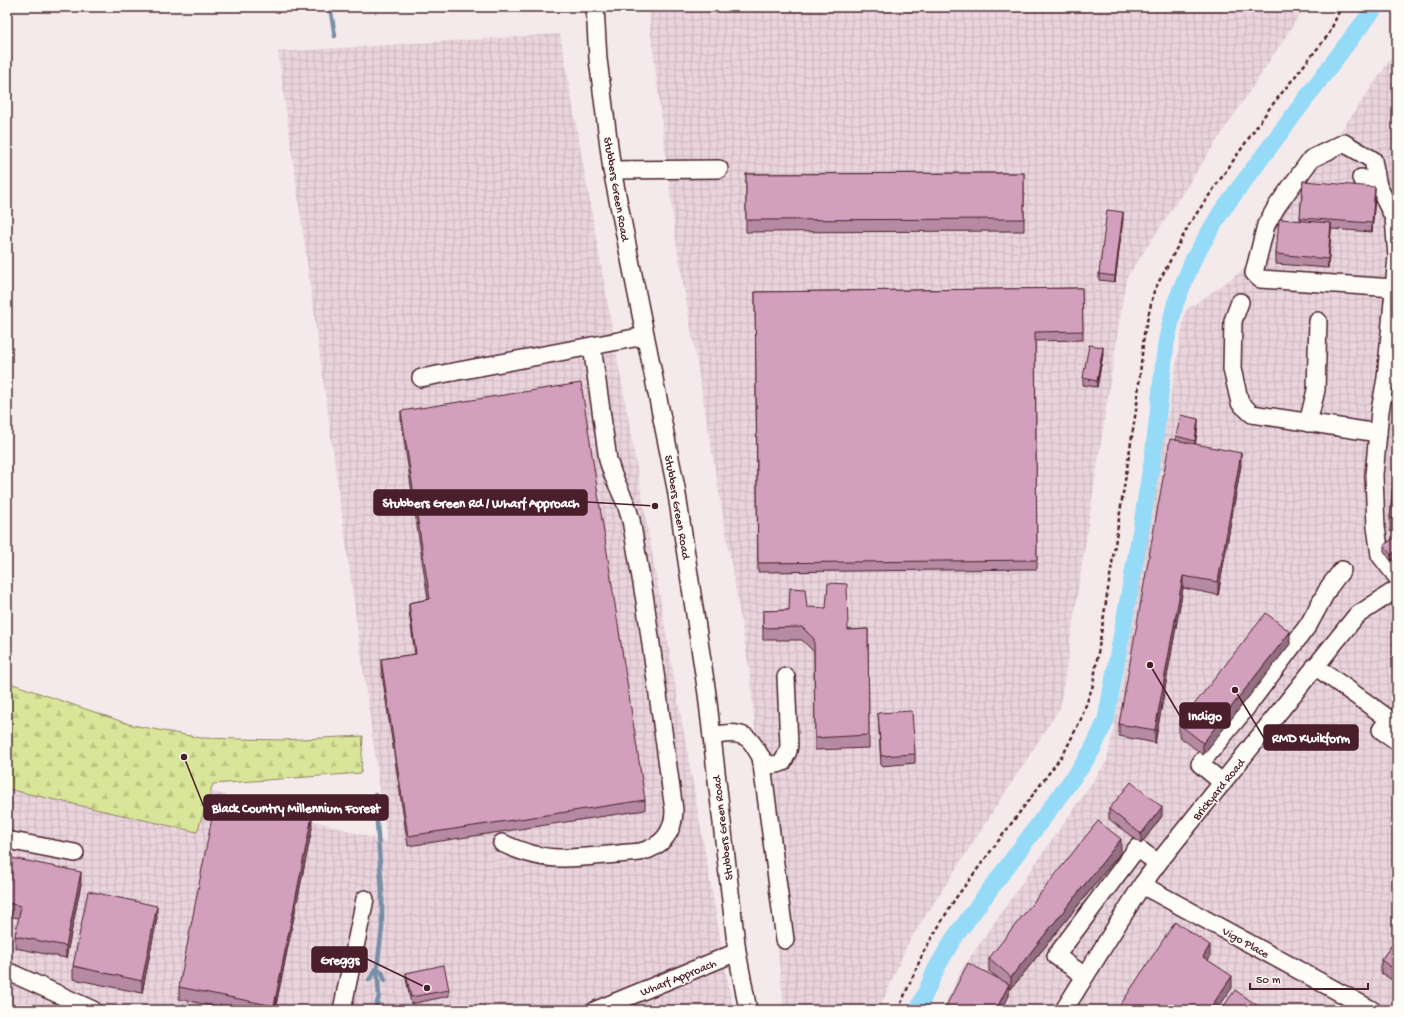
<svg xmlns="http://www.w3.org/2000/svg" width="1404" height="1017" viewBox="0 0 1404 1017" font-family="'Gochi Hand',sans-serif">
  <defs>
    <pattern id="industrial-grid" width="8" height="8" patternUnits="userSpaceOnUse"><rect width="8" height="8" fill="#ead4dd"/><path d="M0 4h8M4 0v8" fill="none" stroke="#cab6be"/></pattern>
    <pattern id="forest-firs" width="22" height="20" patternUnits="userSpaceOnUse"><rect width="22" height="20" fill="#d9e699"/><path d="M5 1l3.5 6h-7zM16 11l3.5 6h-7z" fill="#bcc584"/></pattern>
  </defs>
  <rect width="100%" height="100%" fill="#f4eaeb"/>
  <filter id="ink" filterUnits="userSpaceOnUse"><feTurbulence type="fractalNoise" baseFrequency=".025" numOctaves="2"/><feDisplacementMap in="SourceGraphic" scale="8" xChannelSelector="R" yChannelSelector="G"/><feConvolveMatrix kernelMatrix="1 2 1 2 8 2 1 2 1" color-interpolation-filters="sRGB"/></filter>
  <g filter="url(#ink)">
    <g fill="url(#industrial-grid)">
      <polygon points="649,7 1305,7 1126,279 1060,708 908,943 879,1010 784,1010 749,668 676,241 650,25"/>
      <polygon points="560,34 733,1010 7,1010 7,732 387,842 278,52"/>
      <polygon points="1397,50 1397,1010 942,1010 962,969 1107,761 1123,679 1185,311 1246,268"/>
    </g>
    <polygon fill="url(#forest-firs)" stroke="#928262" points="7,682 132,725 201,738 281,740 363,736 361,773 213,784 197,832 7,789"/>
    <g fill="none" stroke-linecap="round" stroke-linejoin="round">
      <g stroke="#778fa5" stroke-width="4.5">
        <polyline points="330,7 335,36"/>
        <polyline points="369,980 377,968 382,972 385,981"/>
        <polyline points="375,1010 379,996 377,968 382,928 382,892 375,795"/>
      </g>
      <polyline stroke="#95daf7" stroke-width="17" points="918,1010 937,967 954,938 1084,763 1093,748 1106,720 1141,529 1154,449 1166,343 1175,304 1194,258 1221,212 1355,33 1376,7"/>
      <defs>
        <g id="minor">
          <polyline points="595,7 598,59 612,170 676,488 707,694 737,952 748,1010"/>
          <polyline points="612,170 719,169"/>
          <polyline points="1361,178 1378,186 1394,218 1397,257 1386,378 1380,411 1374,475 1376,527 1380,555 1397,577"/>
          <polyline points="1378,186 1373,160 1344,143 1311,159 1277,206 1266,225 1254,273 1260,279 1394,288"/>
          <polyline points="1240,302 1233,321 1232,369 1240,403 1252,414 1378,433"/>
          <polyline points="421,378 645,336"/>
          <polyline points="1308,423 1316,390 1318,321"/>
          <polyline points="1315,666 1389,719 1381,730 1397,741"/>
          <path d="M712,736C723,734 735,731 746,737C761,747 759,773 783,762L788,751L789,745L786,677"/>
          <polyline points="761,757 785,940"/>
          <polyline points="1223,783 1200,764 1246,708 1309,624 1329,587 1342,570"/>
          <polyline points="7,840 75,853"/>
          <path d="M502,843C519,851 540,858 560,858C587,858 614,854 640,852C662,847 674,832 674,810L645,601L631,520L626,504L613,475L608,460L592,346"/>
          <polyline points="1142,885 1372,1010"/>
          <polyline points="7,971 93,1010"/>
          <polyline points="1085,976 1056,956 1137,848 1158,863"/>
          <polyline points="342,1010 365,899"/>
          <polyline points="596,1010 737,952"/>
          <polyline points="1064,1010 1142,885 1158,863 1356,616 1397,589"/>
        </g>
      </defs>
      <use href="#minor" stroke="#4a1f2b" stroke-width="20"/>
      <polyline stroke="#4a1f2b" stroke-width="2.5" stroke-dasharray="4 3" stroke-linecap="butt" points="898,1010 924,951 955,899 1064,753 1081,719 1093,685 1137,404 1144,334 1154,291 1190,223 1269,109 1329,34 1341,7"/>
      <use href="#minor" stroke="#fdfcf7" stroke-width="17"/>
    </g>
    <g fill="#b58aa2" stroke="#4a1f2b">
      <polygon points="1397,161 1397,180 1394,172 1394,162"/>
      <polygon points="1024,173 1024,231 746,232 746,174"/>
      <polygon points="1303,181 1375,196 1372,232 1331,229 1328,268 1276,264 1276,254 1300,220"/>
      <polygon points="1123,218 1115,282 1099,280 1099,274"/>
      <polygon points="1082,288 1083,340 1035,341 1037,569 758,572 755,292"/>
      <polygon points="1103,354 1097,387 1083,385 1083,378"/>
      <polygon points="401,411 645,800 645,810 408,846 381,668 381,659 415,654 409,612 409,603 428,599 401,420"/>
      <polygon points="1198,425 1195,444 1241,465 1218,595 1183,588 1155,743 1119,736 1119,724 1176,441 1176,436"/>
      <polygon points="1397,434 1397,531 1390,531 1390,518"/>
      <polygon points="1397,536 1391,561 1384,551 1384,545"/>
      <polygon points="807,607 848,630 868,629 869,748 815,750 814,652 802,640 763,640 763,611 789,610"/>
      <polygon points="1290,644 1203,755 1179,736 1179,724"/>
      <polygon points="1397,686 1397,700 1396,699 1396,687"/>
      <polygon points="878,713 915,754 915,763 881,766"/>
      <polygon points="1109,809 1162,816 1141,844 1109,819"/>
      <polygon points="312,828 275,1010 233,1010 179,999 179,987"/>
      <polygon points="1121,852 1011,989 1009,987 1009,996 998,978 989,971 989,958"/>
      <polygon points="7,883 81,884 66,958 15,948 15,936 19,918 7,916"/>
      <polygon points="157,918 142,993 73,979 73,966"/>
      <polygon points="1397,938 1397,983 1381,973 1381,960"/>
      <polygon points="406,973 449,990 449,996 411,1004 406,979"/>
    </g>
    <g fill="#937084" stroke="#4a1f2b">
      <polygon points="1375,187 1375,196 1372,232 1372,223"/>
      <polygon points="1123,212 1123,218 1115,282 1115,276"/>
      <polygon points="1331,223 1331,232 1328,268 1328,259"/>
      <polygon points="1103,347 1103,354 1097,387 1097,381"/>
      <polygon points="1198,419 1198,425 1195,447 1195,441"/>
      <polygon points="1241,453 1241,465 1218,595 1218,582"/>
      <polygon points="1397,550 1397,557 1391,561 1391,555"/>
      <polygon points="1183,576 1183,588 1155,743 1155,730"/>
      <polygon points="1290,632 1290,644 1203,755 1203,743"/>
      <polygon points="1162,807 1162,816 1141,844 1141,834"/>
      <polygon points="312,816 312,828 275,1010 274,1010 274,1006"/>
      <polygon points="1121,839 1121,852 1011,989 1011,977"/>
      <polygon points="81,872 81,884 66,958 66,946"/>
      <polygon points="157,906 157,918 142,993 142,981"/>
      <polygon points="1210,945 1210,957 1203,970 1203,957"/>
      <polygon points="1232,976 1232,988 1217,1010 1209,1010"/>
      <polygon points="1009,984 1009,996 1002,1010 996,1010"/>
    </g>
    <g fill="#d2a0bc" stroke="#4a1f2b">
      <polygon points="1397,161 1397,170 1394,162"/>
      <polygon points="1024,173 1024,219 746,220 746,174"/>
      <polygon points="1303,181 1375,187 1372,223 1300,218"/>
      <polygon points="1107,210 1123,212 1115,276 1099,274"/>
      <polygon points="1279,219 1331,223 1328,259 1276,254"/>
      <polygon points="1082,288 1083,331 1035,332 1037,560 758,563 755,292"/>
      <polygon points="1089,345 1103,347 1097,381 1083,378"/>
      <polygon points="581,383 645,800 408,836 381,659 416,654 409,603 430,599 401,411"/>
      <polygon points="1181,415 1198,419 1195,441 1176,436"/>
      <polygon points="1397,434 1397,519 1390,518"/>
      <polygon points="1170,439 1241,453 1218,582 1183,576 1155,730 1119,724"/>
      <polygon points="1397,536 1397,550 1391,555 1384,545"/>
      <polygon points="828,583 847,584 848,630 868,629 869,735 815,738 814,639 802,627 763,628 763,611 789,610 790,588 805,589 807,607 826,608"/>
      <polygon points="1266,613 1290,632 1203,743 1179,724"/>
      <polygon points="912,711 915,754 881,756 878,713"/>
      <polygon points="1131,782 1162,807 1141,834 1109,809"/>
      <polygon points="216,797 312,816 274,1006 179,987"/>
      <polygon points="1098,821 1121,839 1011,977 989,958"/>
      <polygon points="12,858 81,872 66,946 15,936 21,906 7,903 7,883"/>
      <polygon points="88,891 157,906 142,981 73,966"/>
      <polygon points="1175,922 1210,945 1203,957 1232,976 1209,1010 1117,1010"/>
      <polygon points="1397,938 1397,971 1381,960"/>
      <polygon points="968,963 1009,984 996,1010 944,1010"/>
      <polygon points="444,965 449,990 411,997 406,973"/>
      <polygon points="1235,990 1264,1010 1221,1010"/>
    </g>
  </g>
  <g text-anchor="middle" stroke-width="3" stroke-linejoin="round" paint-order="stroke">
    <g font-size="12" fill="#4a1f2b" stroke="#fdfcf7">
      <text transform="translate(617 189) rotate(80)" y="4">Stubbers Green Road</text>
      <text transform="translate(678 507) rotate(80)" y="4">Stubbers Green Road</text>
      <text transform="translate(1218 789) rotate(-51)" y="4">Brickyard Road</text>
      <text transform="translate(722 828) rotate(-97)" y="4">Stubbers Green Road</text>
      <text transform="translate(1246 942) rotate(29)" y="4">Vigo Place</text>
      <text transform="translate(678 977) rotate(-22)" y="4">Wharf Approach</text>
    </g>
  </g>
  <path fill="none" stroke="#4a1f2b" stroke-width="1.5" d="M655 506L587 502M1150 665L1180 716M1235 690L1264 738M184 757L204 807M427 988L367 959"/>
  <g fill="#4a1f2b" stroke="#fdfcf7" stroke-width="1.5">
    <circle cx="655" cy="506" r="4"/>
    <circle cx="1150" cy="665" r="4"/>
    <circle cx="1235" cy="690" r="4"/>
    <circle cx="184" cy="757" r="4"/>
    <circle cx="427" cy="988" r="4"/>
  </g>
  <g fill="#4a1f2b" stroke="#4a1f2b" stroke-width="1.5">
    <rect x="374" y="490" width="213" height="25" rx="4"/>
    <rect x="1180" y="703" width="50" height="25" rx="4"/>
    <rect x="1264" y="725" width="94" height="25" rx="4"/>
    <rect x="204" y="795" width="184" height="25" rx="4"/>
    <rect x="312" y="947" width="55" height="25" rx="4"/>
  </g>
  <g font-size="13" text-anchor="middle" font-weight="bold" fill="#fff">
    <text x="481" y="507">Stubbers Green Rd / Wharf Approach</text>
    <text x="1205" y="720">Indigo</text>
    <text x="1311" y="742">RMD Kwikform</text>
    <text x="296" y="812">Black Country Millennium Forest</text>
    <text x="340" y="964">Greggs</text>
  </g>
  <rect width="1404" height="1017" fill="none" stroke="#fdfcf7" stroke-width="24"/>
  <rect x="12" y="12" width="1380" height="993" fill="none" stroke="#4a1f2b" stroke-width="1.5" filter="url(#ink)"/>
  <path d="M1250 983v6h118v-6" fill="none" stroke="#4a1f2b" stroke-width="2"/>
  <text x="1256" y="983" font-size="12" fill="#4a1f2b" stroke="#fdfcf7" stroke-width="3" paint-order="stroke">50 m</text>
</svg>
